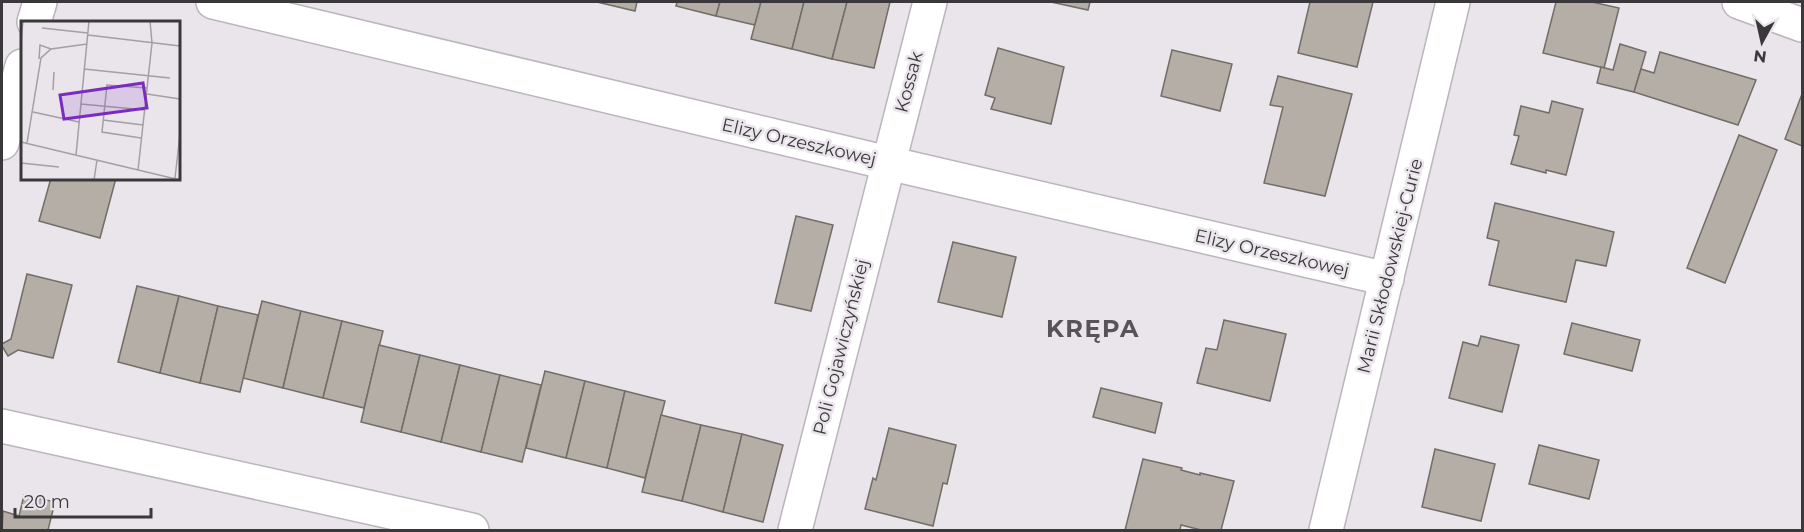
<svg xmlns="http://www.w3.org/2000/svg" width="1804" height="532" viewBox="0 0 1804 532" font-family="Montserrat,sans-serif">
  <rect width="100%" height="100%" fill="#eae4eb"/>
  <g fill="#b4aea7" stroke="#736d67" stroke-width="1.5">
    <polygon points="597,2 637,2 635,11"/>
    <polygon points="677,2 720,2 716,16 676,6"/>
    <polygon points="720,2 761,2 755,25 716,16"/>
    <polygon points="761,2 804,2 792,49 751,39"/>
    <polygon points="804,2 847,2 832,59 792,49"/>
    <polygon points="847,2 890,2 874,68 832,59"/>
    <polygon points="1051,2 1090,2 1088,10"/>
    <polygon points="1310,2 1373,2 1357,67 1298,53"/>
    <polygon points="1556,2 1592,2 1619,8 1604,68 1543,53"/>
    <polygon points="1620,44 1646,52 1634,92 1597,83 1601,67 1613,70"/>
    <polygon points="998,48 1064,67 1051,124 991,109 995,98 985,95"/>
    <polygon points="1172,50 1232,64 1220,111 1161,96"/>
    <polygon points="1660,52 1756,80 1738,125 1634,92 1641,69 1654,73"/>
    <polygon points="1278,76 1352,94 1325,196 1264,183 1283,107 1270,105"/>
    <polygon points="1802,94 1802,146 1785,139"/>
    <polygon points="1552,101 1583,109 1566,175 1546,170 1546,173 1511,164 1519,136 1514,135 1521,106 1549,113"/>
    <polygon points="1739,135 1777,150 1725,283 1687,268"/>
    <polygon points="51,178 116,178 100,238 39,221"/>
    <polygon points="1495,203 1614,232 1606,266 1576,260 1566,302 1489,285 1499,241 1487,238"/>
    <polygon points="796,216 833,225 811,311 775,303"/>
    <polygon points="953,242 1016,257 1002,317 938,302"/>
    <polygon points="27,274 72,285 53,358 18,350 8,356 2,346 2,344 11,339"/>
    <polygon points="137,286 179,296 160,373 118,362"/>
    <polygon points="179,296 218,306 200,383 160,373"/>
    <polygon points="262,301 301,311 283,388 243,378"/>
    <polygon points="218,306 258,315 240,392 200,383"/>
    <polygon points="301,311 342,321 323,398 283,388"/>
    <polygon points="1224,320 1286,334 1270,401 1197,383 1206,348 1217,350"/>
    <polygon points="342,321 383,331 364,408 323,398"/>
    <polygon points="1572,323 1640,340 1632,371 1564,354"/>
    <polygon points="1481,336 1519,345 1502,412 1449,398 1463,342 1478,346"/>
    <polygon points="379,345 420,355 401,432 361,422"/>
    <polygon points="420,355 460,365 441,442 401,432"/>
    <polygon points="460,365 500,375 481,452 441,442"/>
    <polygon points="545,371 585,381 566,458 526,448"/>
    <polygon points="500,375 541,385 522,462 481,452"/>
    <polygon points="585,381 625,391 607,468 566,458"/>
    <polygon points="1101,388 1162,403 1155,433 1093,417"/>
    <polygon points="625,391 665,401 645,478 607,468"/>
    <polygon points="661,415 701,425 682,501 642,492"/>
    <polygon points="701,425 742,434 723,512 682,501"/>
    <polygon points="889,428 956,445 947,484 943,483 933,526 865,509 873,478 876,480"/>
    <polygon points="742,434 783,445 763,522 723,512"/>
    <polygon points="1539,445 1599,460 1589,499 1529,484"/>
    <polygon points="1435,449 1495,464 1481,521 1422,507"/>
    <polygon points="1143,459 1182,468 1181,470 1200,475 1200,473 1234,481 1221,530 1201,530 1181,525 1180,530 1125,530"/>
    <polygon points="24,495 55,502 48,530 2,530 3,511 19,516"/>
  </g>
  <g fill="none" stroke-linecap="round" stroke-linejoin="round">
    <defs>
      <g id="minor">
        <polyline points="213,2 888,163 1387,279"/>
        <polyline points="1739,2 1802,25"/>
        <polyline points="34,22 40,2"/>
        <polyline points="2,143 22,66"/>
        <polyline points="2,426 472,530"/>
        <polyline points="795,530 930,2"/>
        <polyline points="1326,530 1453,2"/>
      </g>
    </defs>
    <use href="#minor" stroke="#bbb5bc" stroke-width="36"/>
    <use href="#minor" stroke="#fff" stroke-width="33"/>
  </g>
  <g text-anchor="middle" stroke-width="5" stroke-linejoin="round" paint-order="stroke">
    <g font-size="18" fill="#3a383b" stroke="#eae4eb">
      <text transform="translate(909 82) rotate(-75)" y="6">Kossak</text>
      <text transform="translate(799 142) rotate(13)" y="6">Elizy Orzeszkowej</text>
      <text transform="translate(1272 253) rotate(13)" y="6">Elizy Orzeszkowej</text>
      <text transform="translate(1390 266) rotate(-76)" y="6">Marii Skłodowskiej-Curie</text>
      <text transform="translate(841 347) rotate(-76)" y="6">Poli Gojawiczyńskiej</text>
    </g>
    <g font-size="24" font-weight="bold" letter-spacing="1.5" fill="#585359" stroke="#eae4eb">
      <text x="1093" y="337">KRĘPA</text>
    </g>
  </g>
  <g transform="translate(21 21)">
    <rect width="159" height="159" fill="#eae4eb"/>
    <path fill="none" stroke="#a49fa5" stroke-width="1.5" d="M21,7L67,12M67,14L159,25M0,20L2,0M18,38L19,24L30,28M63,48L149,57M32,69L33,51M126,73L159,78M60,83L124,89M12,91L58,101M82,99L122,104M120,117L81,111L86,64L126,67M0,121L159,159M6,122L20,37L30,28L66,23M55,134L68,0M0,142L38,146M117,149L131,22L129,0M154,157L159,113M73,159L76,139"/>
    <path fill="#7b2cbf" fill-opacity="0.15" stroke="#7b2cbf" stroke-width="3" d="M122,62L126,87L43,98L39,74Z"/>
    <rect width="159" height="159" fill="none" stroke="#3a383b" stroke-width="3"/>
  </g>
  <rect width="1804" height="532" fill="none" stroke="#3a383b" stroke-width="6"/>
  <g transform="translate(1762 42) rotate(188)" stroke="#eae4eb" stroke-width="4.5" paint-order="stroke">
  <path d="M0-4.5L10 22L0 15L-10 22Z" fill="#3a383b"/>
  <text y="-9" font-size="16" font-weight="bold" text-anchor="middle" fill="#3a383b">N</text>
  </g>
  <path d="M15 508v9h136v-9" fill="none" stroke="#3a383b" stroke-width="3"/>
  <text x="24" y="508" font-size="18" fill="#3a383b" stroke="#eae4eb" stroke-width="4.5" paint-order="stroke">20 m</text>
</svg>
